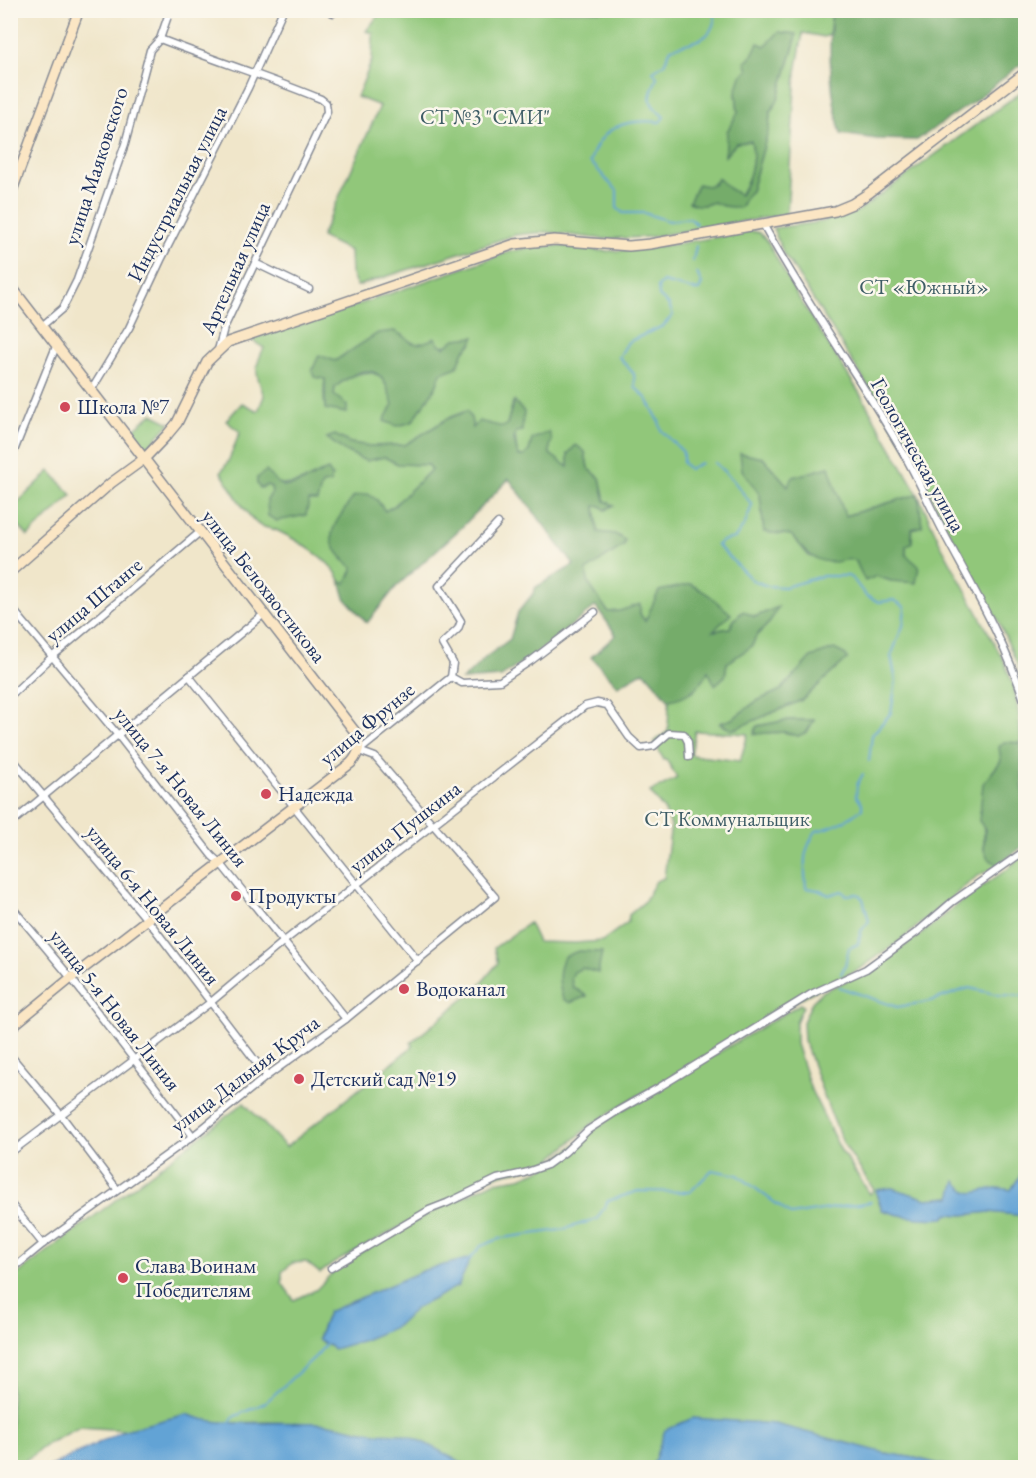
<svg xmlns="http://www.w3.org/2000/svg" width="1036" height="1478" viewBox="0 0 1036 1478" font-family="'EB Garamond',serif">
  <rect width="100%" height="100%" fill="#fbf7ec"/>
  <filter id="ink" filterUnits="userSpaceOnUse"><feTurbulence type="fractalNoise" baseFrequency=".0167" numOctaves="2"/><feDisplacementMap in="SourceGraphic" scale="12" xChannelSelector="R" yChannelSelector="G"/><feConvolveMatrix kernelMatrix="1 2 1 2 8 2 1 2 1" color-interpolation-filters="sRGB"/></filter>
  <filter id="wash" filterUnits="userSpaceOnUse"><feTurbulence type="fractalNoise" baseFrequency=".008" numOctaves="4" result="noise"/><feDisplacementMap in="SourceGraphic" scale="24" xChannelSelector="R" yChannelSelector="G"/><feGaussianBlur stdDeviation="1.35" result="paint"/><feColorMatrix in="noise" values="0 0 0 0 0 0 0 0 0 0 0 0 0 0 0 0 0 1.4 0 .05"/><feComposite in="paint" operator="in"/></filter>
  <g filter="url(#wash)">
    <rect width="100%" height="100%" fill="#f0e6ca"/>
    <g fill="#91c77a" stroke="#567b6c" stroke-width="1.5" fill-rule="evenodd">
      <path d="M382,11H832L829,35L824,37L803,33L796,72L787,214L649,237L603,239L546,232L515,235L357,286L351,273L350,251L321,237L380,106L357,97L372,60L373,33L366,31ZM795,43L777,102L770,112L769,128L751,191L746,195L742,205L723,206L713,202L705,205L700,204L708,187L713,185L718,179L727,188L740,195C750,180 756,158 751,141L736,143L726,155L727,132L738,112L736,92L748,70Z"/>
      <polygon points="1025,89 1025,690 1018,666 998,620 966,565 911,455 791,264 784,255 773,228 821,222 858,211"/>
      <path d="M751,231L760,233L769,244L794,290L862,397L918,494L940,543L1004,661L1014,687L1019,716L1021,743L1005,742L1001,761L983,784L984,850L988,858L998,865L976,877L901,940L861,968L805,996L678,1074L632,1099L592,1124L549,1161L535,1167L506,1173L487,1179L334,1263L320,1273L306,1262L292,1263L282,1272V1283L294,1300L316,1290L335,1270L351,1258L432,1212L494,1182L520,1178L544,1168L614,1115L800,1004L803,1006L796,1022V1044L811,1090L840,1149L870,1194L874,1190L843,1143L825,1099L804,1040L803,1022L812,1002L822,992L865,972L920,935L971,894L1009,868L1025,852V1168L1011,1190L996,1188L975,1194L965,1191L952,1197L927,1199L892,1188L876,1194L882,1210L917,1217L944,1218L948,1214L963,1215L989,1212L1025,1216V1235L1019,1237L1021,1243L1026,1246L1025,1467H951L915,1458L885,1453L653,1464L652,1467H469L419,1441L399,1434H379L329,1424L268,1422L230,1423L200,1420L187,1414L125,1430L80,1427L49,1443L16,1467L11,1468V1279L244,1103L286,1147L413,1046L411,1043L478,987L498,963L494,948L529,923L538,942L575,943L602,941L628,922L629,915L644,902L656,881L664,878L671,825L664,810L650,792L677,778L666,759L664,760L654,742L668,731L669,700L694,691L708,671L715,684L725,676L727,663L752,646L756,636L770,622L777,608L754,617L734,620L730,628L712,631L730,614L645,622L640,614V605L620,611L608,612L588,584L586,571L624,545L598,532L595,506H601L606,510L613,505L605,501L600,478L588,468L585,452L576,445L568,454V468L550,454V445L529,451L524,456L518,457C514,439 515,421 513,402L507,424L503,427L473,429L466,411L447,419L405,445L370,446L350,443L335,435L327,438L343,450L366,461L384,457L398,464L429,465L431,470L394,506L385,511L377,500L342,559L353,568L346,583L340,581C334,561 295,539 276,530C271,528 264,528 259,525C248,518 228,484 221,472L228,462L240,432L226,421L242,403L258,411L264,396C256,374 253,369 264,348L250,339L300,325L512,251C529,247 545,245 562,246C578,247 593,251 608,251C657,249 703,239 751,231ZM403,335C404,335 409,342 409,343C417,347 461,345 471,344L464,351L457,367L441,373L436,387L412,422L397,426C390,383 381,353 335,387L334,395L346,405V413L325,408C324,400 323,389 325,380C333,347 376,343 403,335ZM763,458L788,486L844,516L918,494L922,526L912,529V542L906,546V555L891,581L877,576L855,560L846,558L831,562L809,556L791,534L764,532L760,495ZM320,473L309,501L272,492L271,487L267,485L261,488L257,483V478C288,486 289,489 320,473ZM811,657L847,659L802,700L732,730L720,724L732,719L757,701L781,690ZM789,720H814L807,732L798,736L784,732L754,734L757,726ZM695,731L748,734L740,761L691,755ZM445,1266L438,1297L334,1349L318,1339L328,1312L425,1270Z"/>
      <polygon points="152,414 170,423 149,446 142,445 136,439 135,428"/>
      <polygon points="50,471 72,495 28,536 11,518 11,509"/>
    </g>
    <g fill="#74ac6a" stroke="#486e64" stroke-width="1.5">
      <path d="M832,11H1025V61L973,102L917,140L877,139L841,134C830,94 828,52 832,11Z"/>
      <path d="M779,32L796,34L795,42L777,102L770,112L769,128L751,191C744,196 745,203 739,208L723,206L713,202C704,206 697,207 689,202L698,184C708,187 712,187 718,178L728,188L740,195C750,181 756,158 751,141L736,143L725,156L727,132L738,112L736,92L741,76L748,70L745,62L750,59L758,43L765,46Z"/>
      <path d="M394,331C416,341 408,350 435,338L439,344L445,347L455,339L475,337L471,344L464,351L457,367L441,373L436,387L412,422L397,426L384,421L393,404C390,397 387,384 382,378C367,362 348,377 335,387L334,395L347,405V413L325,409V379L314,377L312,371L319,355L335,361L378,333Z"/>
      <path d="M514,401L524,412L522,431L516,432L514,439L518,456H524L529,451L532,439L549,432L552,441L550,445V454L568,467V454L576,445L585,452L588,468L600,478L605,501L614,505L605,510L601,506H595L598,532L615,534L625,540L624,545L586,571L589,584L608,612L620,611L640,604V614L645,621L659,591L691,584L709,595L731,614L713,631L730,628L734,620L743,611L755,617L778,607L770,622L756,636L752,646L727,663L725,676L715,685L708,671C700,688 688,697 669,700L644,671L618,686L591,657L616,635L596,606L538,652L501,677L462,680L486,657L510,639L518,612L532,595L536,587L574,565L509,479L461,528L396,587L367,623L345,598L340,581L346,583L353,568C318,540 332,528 354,496L368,494L377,500L385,511L394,506L431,470L429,465L398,464L384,457L366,461L343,450L327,438L335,435L350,443L370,446L405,445L447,419L467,411L471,418L473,428L479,421L503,427L507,424Z"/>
      <path d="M740,453L763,458L788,486L793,477L829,467L845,516L918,494L922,526L912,529V542L906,546V555L919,566L916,583L891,581L877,576L865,581L855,560C844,558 839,563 830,562C811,561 803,548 791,535L764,532L760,495L742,470Z"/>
      <path d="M328,470L332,476L330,483L322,484L317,501H309L306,515L277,521L268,516L267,500L272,492L271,487L267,485L260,488L257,484V478L266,471C271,476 276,482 281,485C293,490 317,474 328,470Z"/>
      <polygon points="834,649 846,655 847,659 802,700 732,730 720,723 732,719 757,701 781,690 811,657"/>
      <polygon points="789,720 814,720 807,732 798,736 784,732 754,734 757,726"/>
      <polygon points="1004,742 1021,743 1025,829 1022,847 998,865 988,858 984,850 985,829 979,821 983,784 1001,761 999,747"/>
      <path d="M578,951L602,952L598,973L582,968L574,972L571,978L573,987L587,996L570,1003L563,999C558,984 557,971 564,957Z"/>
    </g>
    <g fill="#62a3d5" stroke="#3e699a" stroke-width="1.5">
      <path d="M1025,1168V1216L989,1212L963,1215L948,1214L944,1218C923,1220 902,1217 882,1210L876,1190L892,1188L927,1199L951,1197L956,1181C972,1200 974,1191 995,1188C1000,1188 1006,1189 1011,1190Z"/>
      <polygon points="471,1258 458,1286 416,1308 397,1326 364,1340 334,1349 318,1339 328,1312 425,1270"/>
      <path d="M187,1414C224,1431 286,1418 329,1424C344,1426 359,1431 375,1433C382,1434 390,1433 398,1434C420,1437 449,1457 469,1467H49L125,1430Z"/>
      <polygon points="693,1418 775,1424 885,1453 915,1458 951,1467 652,1467 665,1430"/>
    </g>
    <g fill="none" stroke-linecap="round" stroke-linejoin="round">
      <g stroke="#62a3d5" stroke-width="2">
        <path d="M696,224L690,218L669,221L644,213H623L617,208V190C604,180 602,172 590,162C600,127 625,118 660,122L664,117C645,100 649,100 657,77L653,71L664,64L671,48C697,40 714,42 716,10"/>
        <polyline points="693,261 696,246"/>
        <polyline points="697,273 702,284 699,290 694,290 663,282 658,287 659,296 669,305 673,315 663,326 628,342 619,357 634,374 635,387 647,399 659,421 661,430 683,452 683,463 689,469 701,463"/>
        <polyline points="715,463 733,480 752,505 745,524 735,538 722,541 717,545 752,580 767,586 785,587 822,576 848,576 853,579 866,596 879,602 894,600 905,607 903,626 891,656 896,681 891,713 872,735 869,761"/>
        <path d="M841,974L845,966L849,948L858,944L861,931L869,921L863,899L858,894L846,895L842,891L829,895L818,890L806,888C804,862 802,853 816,831C834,828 848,820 862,809V803L856,796L857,785L863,774"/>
        <polyline points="839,987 897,1007 931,1001 969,988 1000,995 1026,996"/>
        <polyline points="469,1260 481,1246 502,1238 561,1230 597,1219 608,1201 638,1191 690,1192 712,1170 738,1175 791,1215 871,1202"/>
        <polyline points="229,1424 233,1417 265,1403 316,1356 327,1343"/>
      </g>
    </g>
  </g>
  <g filter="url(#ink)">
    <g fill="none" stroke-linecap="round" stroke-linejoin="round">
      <defs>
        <g id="street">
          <polyline points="327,10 333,13"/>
          <path d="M160,39C213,60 268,77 321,99L326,103L327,112L224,328L218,350"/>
          <path d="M763,224C805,301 857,373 901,449C918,478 931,509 947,539C976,593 1006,644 1025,703L1026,711"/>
          <polyline points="255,263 309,289"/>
          <polyline points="43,325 63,308 77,280 125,144 150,50 160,39 170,10"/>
          <polyline points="92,389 129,328 161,260 248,88 283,10"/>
          <polyline points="10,461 57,344"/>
          <polyline points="10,606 117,734 212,856 221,864 346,1019"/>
          <polyline points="189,676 418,961"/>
          <polyline points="451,677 462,683 500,681 532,660 595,612"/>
          <polyline points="10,696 53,656 200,532"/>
          <polyline points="359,751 451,677 453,663 442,644 458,629 461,621 439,586 498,523"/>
          <polyline points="10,756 154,928 267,1076"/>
          <polyline points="10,824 264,614"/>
          <polyline points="10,905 71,978 193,1136"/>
          <polyline points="10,1055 61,1115 117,1189"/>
          <polyline points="10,1153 211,1002 283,942 585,706 597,703 607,705 629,737 641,748 654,746 669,733 684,734 688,742 689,757"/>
          <polyline points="10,1203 43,1244"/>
          <polyline points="331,1268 429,1210 447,1203 497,1179 524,1173 547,1165 565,1152 588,1130 619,1110 658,1088 811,994 866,969 917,932 952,902 1023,852 1026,845"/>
          <polyline points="10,1271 43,1244 193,1136 267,1076 346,1019 495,897 375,757 359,751"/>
        </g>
        <g id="secondary">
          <polyline points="10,196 79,10"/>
          <path d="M10,285L356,733C361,744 360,753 351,763L71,978L10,1028"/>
          <polyline points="10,572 111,483 144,459 167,435 177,423 207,362 228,342 515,244 554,240 629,246 650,244 835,211 852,204 869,193 1026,72"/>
        </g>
      </defs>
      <use href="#street" stroke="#868a94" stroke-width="9"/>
      <use href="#secondary" stroke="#868a94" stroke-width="12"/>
      <use href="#street" stroke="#fff" stroke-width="6"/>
      <use href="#secondary" stroke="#fbe6c4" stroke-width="9"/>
    </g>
  </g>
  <g fill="#d1495b" stroke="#fbf7ec" stroke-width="2">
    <circle cx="65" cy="407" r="6"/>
    <circle cx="266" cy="794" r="6"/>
    <circle cx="236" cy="896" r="6"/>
    <circle cx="404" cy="989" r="6"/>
    <circle cx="299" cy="1079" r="6"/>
    <circle cx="123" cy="1278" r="6"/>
  </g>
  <g text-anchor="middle" stroke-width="5" stroke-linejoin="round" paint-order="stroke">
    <g font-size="21" fill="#3e5d66" stroke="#fbf7ec">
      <text x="485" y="124">СТ №3 "СМИ"</text>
      <text x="924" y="294">СТ «Южный»</text>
      <text x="727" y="826">СТ Коммунальщик</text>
    </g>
    <g font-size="21" fill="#1b2f5e" stroke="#fbf7ec">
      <text transform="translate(96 166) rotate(-72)" y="7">улица Маяковского</text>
      <text transform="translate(177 194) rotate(-63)" y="7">Индустриальная улица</text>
      <text transform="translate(235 268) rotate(-66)" y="7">Артельная улица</text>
      <text transform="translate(918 455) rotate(61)" y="7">Геологическая улица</text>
      <text transform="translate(264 586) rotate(52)" y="7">улица Белохвостикова</text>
      <text transform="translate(94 600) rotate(-40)" y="7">улица Штанге</text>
      <text transform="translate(367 724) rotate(-40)" y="7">улица Фрунзе</text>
      <text transform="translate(181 787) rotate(51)" y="7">улица 7-я Новая Линия</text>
      <text transform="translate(405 827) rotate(-38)" y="7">улица Пушкина</text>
      <text transform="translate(153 905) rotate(51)" y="7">улица 6-я Новая Линия</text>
      <text transform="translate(115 1010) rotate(52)" y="7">улица 5-я Новая Линия</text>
      <text transform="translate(245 1074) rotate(-37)" y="7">улица Дальняя Круча</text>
    </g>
    <g font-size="21" fill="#1b2f5e" stroke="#fbf7ec" text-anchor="start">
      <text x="77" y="414">Школа №7</text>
      <text x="278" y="801">Надежда</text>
      <text x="248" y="903">Продукты</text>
      <text x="416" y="996">Водоканал</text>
      <text x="311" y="1086">Детский сад №19</text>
      <text x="135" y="1273">Слава Воинам<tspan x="135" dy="24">Победителям</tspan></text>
    </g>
  </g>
  <rect width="1036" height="1478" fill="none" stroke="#fbf7ec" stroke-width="36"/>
</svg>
